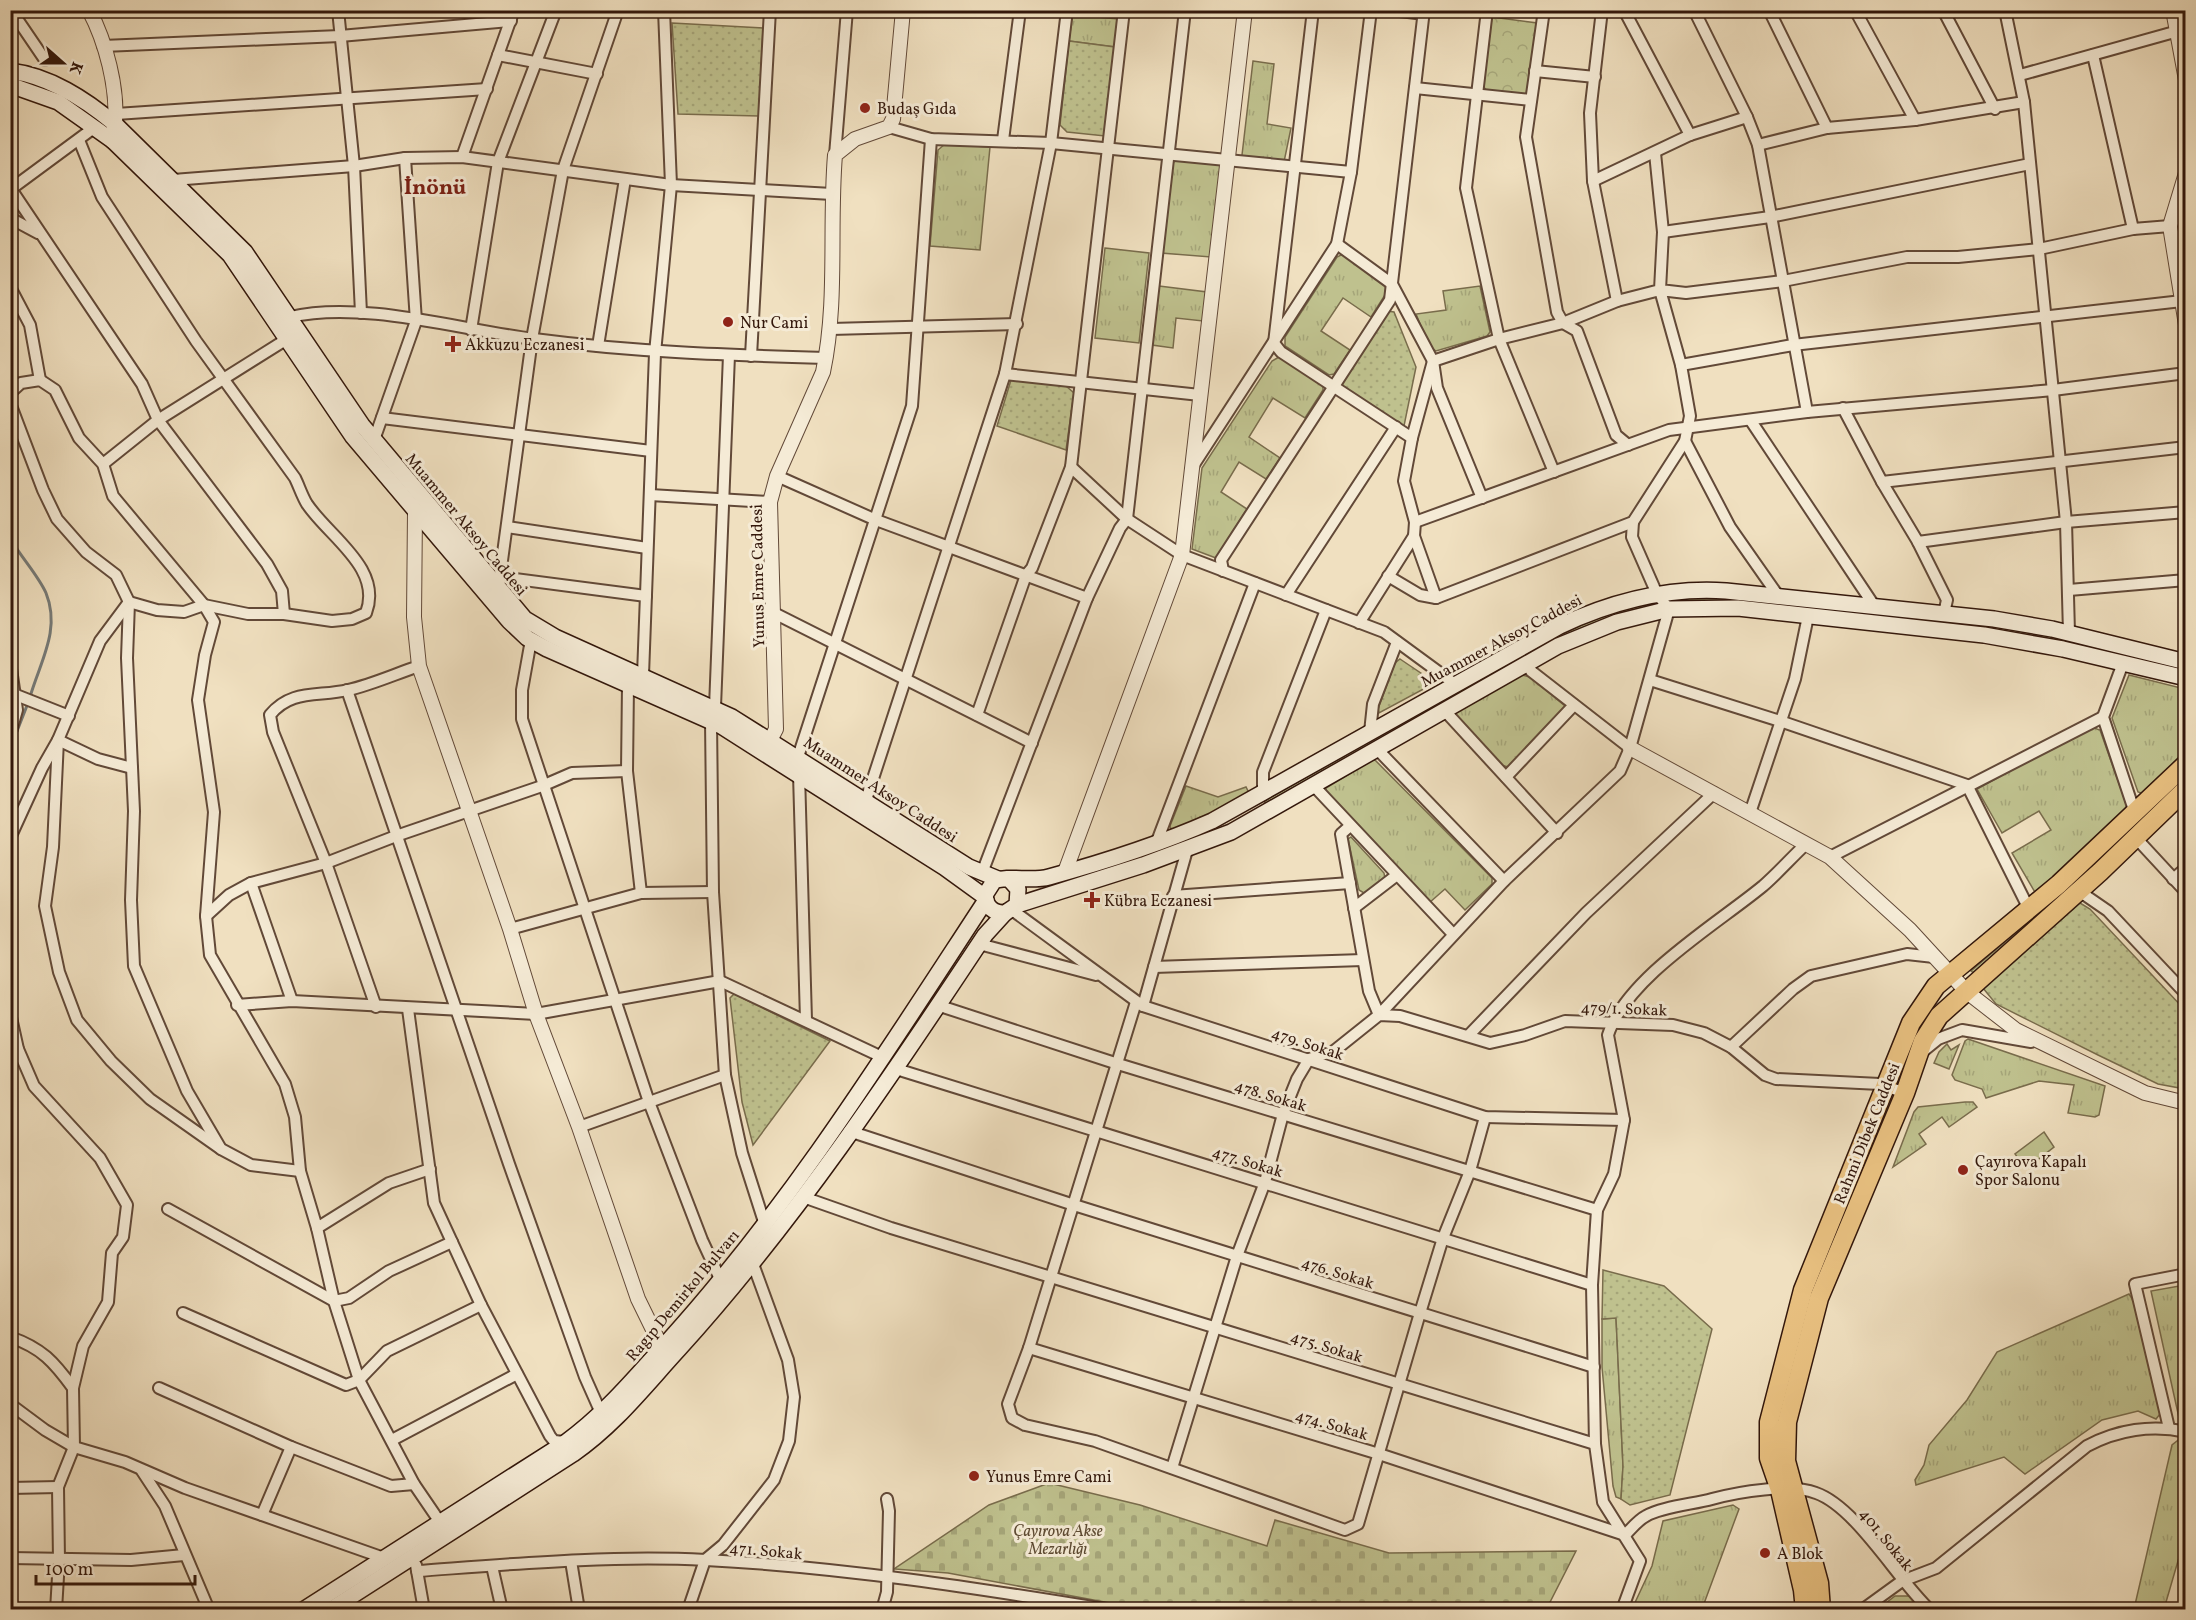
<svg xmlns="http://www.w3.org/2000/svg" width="2196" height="1620" viewBox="0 0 2196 1620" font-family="Vollkorn,serif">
  <defs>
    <pattern id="grass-tufts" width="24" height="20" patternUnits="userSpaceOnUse" patternTransform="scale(1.5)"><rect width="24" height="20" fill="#bfc18e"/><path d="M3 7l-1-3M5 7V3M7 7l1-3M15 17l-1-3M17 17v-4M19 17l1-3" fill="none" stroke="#a5a579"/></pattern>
    <pattern id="forest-crowns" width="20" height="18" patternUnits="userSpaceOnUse" patternTransform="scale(1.5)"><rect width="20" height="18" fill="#bfc18e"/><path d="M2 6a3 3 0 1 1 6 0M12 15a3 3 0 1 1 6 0" fill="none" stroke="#a5a579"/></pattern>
    <pattern id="cemetery-stones" width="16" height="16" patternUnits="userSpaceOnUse" patternTransform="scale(1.5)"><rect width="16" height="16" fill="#bfc18e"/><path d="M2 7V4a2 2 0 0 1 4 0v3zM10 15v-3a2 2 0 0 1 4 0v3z" fill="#a5a579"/></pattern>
    <pattern id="park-dots" width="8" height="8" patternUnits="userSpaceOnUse" patternTransform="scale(1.5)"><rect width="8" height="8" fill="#bfc18e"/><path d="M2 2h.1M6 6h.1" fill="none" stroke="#a5a579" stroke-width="1.8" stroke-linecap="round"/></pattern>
  </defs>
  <rect width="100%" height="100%" fill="#f0e0c0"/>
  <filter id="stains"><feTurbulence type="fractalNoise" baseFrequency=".00333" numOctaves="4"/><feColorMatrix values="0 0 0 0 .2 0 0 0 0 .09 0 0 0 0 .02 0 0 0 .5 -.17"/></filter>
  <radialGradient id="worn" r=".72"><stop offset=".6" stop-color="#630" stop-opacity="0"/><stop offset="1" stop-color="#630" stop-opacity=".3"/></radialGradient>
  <g fill="url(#grass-tufts)" stroke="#796c4c" stroke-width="1.5">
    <polygon points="1073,11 1097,11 1097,17 1119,19 1115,47 1069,41"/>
    <polygon points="1253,61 1274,64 1267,124 1291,128 1284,162 1244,158 1242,155"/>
    <polygon points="945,144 990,147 980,250 930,246 938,150"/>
    <polygon points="1177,159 1221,164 1211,257 1161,253 1173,163"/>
    <polygon points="1105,248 1149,253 1139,343 1095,338"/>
    <polygon points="1343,254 1386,286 1385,295 1371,317 1343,298 1321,331 1350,350 1334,374 1329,375 1285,346 1285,337 1337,257"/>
    <polygon points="1159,286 1207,292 1203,321 1176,318 1173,348 1152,345"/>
    <polygon points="1480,286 1490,332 1487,336 1436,351 1429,346 1416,314 1446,310 1443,291"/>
    <polygon points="1279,357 1323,386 1323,390 1305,418 1273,398 1249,437 1280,458 1266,479 1239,462 1221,492 1247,509 1216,558 1192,549 1202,468 1272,361"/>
    <polygon points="1714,596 2024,630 2185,668 2185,672 2023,634 1745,603 1684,602 1683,597"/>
    <polygon points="1652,602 1653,606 1636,610 1266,805 1264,801 1553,637 1608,613"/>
    <polygon points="1522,675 1530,677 1565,706 1565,711 1508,767 1501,765 1460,722 1455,713"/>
    <polygon points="2129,675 2185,689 2185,754 2144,794 2138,792 2112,718"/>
    <polygon points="2091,727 2100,730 2129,812 2036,894 2012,853 2051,830 2039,811 2002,833 1977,789"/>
    <polygon points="1374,759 1492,878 1492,884 1465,910 1445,889 1429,903 1327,795 1326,788"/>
    <polygon points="2185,777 2185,783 2078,885 1974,973 1971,971 2103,858"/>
    <polygon points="1186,786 1218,797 1246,787 1250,795 1172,832 1170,826"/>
    <polygon points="1351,837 1384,873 1385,879 1364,893 1359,890 1348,839"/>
    <polygon points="1968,1039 2105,1086 2099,1115 2095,1117 2068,1113 2074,1085 2039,1081 1986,1098 1982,1089 1955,1080 1952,1075 1965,1041"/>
    <polygon points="1947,1044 1951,1050 1959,1045 1949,1069 1934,1063 1939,1052"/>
    <polygon points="1965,1102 1973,1102 1977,1107 1949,1127 1942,1117 1919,1134 1926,1144 1893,1167 1914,1112 1918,1107"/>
    <polygon points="2185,1285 2186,1285 2185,1420 2179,1418 2151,1291"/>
    <polygon points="2129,1294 2135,1303 2160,1414 2156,1419 2138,1411 2102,1420 2025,1474 2004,1457 1916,1485 1915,1480 1924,1465 1929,1445 1967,1400 1997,1352"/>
    <polygon points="1616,1318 1623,1466 1621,1499 1616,1497 1613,1486 1602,1367 1602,1319"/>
    <polygon points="2182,1437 2186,1438 2185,1555 2180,1554 2164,1609 2134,1609 2172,1445"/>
    <polygon points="1733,1505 1739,1509 1702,1609 1632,1609 1652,1566 1663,1521"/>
    <polygon points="1895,1596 1909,1596 1924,1609 1877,1610"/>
  </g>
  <polygon fill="url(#forest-crowns)" stroke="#796c4c" stroke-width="1.5" points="1492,17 1537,23 1530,91 1525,96 1486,90 1483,86"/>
  <polygon fill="url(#cemetery-stones)" stroke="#796c4c" stroke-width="1.5" points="1049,1483 1140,1505 1267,1546 1275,1520 1389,1553 1576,1551 1546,1610 1142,1609 948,1573 894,1569 989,1505"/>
  <g fill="url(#park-dots)" stroke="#796c4c" stroke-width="1.5">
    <polygon points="672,23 763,28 759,116 678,114"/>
    <polygon points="1069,41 1115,47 1105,136 1067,132 1060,125"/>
    <polygon points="1387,311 1394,312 1416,367 1404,426 1401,427 1343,388 1342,381"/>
    <polygon points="1011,380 1066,386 1074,393 1066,450 997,426"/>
    <polygon points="1400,659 1431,680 1431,685 1379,713 1378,709 1395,663"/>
    <polygon points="2080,903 2090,909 2185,1010 2185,1089 2158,1084 2098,1055 1996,1004 1983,988"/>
    <polygon points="734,994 830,1041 753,1145 742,1102 730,998"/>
    <polygon points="1603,1270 1664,1286 1712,1329 1670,1495 1630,1505 1621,1499 1623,1466 1616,1318 1602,1319"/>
  </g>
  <polygon fill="#bfc18e" stroke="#796c4c" stroke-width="1.5" points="2044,1132 2054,1147 2026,1169 2015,1154"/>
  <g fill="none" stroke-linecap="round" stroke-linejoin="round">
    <g stroke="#757976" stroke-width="3">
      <path d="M10,538C20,556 38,575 46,593C61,630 40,662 30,697"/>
      <polyline points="10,749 28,703"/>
    </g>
    <defs>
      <g id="minor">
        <polyline points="11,10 45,60"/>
        <polyline points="338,10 354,166 361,313"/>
        <polyline points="1313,10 1274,343 1281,352 1412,438"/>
        <polyline points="1392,10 1424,14"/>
        <polyline points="1487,10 1466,188 1499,339 1554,472"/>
        <polyline points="1544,10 1526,137 1557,312 1563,323 1577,331 1616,435 1628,445"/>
        <polyline points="1602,10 1590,113 1593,181 1617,301"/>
        <polyline points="1624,10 1690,135"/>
        <polyline points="1694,10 1747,117 1758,145 1807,412"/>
        <polyline points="1769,10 1827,128"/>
        <polyline points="1855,10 1915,120"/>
        <polyline points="1943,10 1995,109"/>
        <polyline points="2005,10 2024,102 2066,522 2069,633"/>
        <polyline points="103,46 340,36 511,21"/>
        <polyline points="498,55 597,74"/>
        <polyline points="2093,55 2133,229"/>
        <polyline points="1535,71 1595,77"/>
        <polyline points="2020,75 2178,31"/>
        <polyline points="1415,88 1531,100"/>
        <polyline points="116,114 487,89"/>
        <polyline points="95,127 11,189 142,384 158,420 267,564 282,591 284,614"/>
        <polyline points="889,127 931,139 1051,143 1351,172"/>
        <path d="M79,140L102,197L196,341L295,478C299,486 302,496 307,504C329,537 383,568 366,613L352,619L332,621L284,614H248L204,605L184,612L157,610L129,602L100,641L58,740L53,847L45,906L59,972L77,1020L111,1061L150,1099L221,1149"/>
        <polyline points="1003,140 1020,10"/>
        <polyline points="1758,145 1827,128 1915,120 2024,102"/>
        <polyline points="1655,153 1663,232 1660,290 1681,365 1690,416 1685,441 1633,522 1436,598 1414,536 1415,522 1404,481 1412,438 1433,361 1499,339 1563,323 1617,301 1660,290 1686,293 1783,281 1907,257 1958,257 2039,249 2133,229 2170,226"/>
        <polyline points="835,155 847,10"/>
        <polyline points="462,157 514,10"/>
        <polyline points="173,180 354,166 405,158 462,157 671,185 832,194"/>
        <polyline points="1593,181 1690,135 1747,117"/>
        <polyline points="10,218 38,233"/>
        <polyline points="1663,232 1770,217 2030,164"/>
        <polyline points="1337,244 1392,284 1433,361 1437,388 1482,498"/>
        <polyline points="10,287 30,325 40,380"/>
        <path d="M290,317C362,300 461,330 534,339C633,352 727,355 826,358"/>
        <polyline points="831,329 1017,324"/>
        <polyline points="471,330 498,162 556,10"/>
        <polyline points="598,346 625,179"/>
        <polyline points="751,356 770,10"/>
        <polyline points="1681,365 1793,345 2182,301"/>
        <polyline points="1005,374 1200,395"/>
        <polyline points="10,393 21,383 40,380 55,390 79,438 103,464 113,496 204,605 214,622 205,655 198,700 214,812 206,916 210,955 285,1084 295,1117 300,1171 317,1228 334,1301 359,1380 414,1484 444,1528"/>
        <polyline points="10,403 43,490 57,519 86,552 116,575 129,602 127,658 134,811 131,900 134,966 187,1091 221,1149 251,1165 300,1171"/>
        <polyline points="1843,408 1882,482 1918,542 1947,600 1944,613"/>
        <polyline points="382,418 651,451"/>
        <polyline points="1751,421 1875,607"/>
        <polyline points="374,440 416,321 405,158"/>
        <polyline points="1685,441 1730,527 1779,597"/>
        <polyline points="103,464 158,420 287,339"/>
        <polyline points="1193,466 1337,244 1351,172 1371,10"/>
        <polyline points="1071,467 1127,519 1182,555 1384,632 1455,684"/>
        <polyline points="777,476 876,520 1087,598"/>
        <polyline points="1882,482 2186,447"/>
        <polyline points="650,495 770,502"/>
        <polyline points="1415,522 1669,430 1807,412 2053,390 2186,373"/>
        <polyline points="507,527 647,548"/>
        <polyline points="1918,542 2066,522 2186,512"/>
        <polyline points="1223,571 1221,560 1390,300 1424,10"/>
        <polyline points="1388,576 1420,595 1436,598"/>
        <polyline points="500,577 646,596"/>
        <polyline points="498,590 532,339 563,170 618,10"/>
        <polyline points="2069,590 2186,580"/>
        <polyline points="1286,595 1396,427"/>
        <polyline points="774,613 1032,743"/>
        <polyline points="1359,623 1414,536"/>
        <polyline points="531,640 522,690 522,719 649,1102 702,1240 721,1281"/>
        <polyline points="10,662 17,710 10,735"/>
        <polyline points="1528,663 1531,671 1630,748"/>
        <polyline points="2123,663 2103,717 2135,813"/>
        <polyline points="643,675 655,353 671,185 664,10"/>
        <polyline points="1650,680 1780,721 1967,785 2029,909"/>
        <polyline points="628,685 627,771 641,893"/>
        <polyline points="347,690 509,1164 585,1377 601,1413"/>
        <polyline points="16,695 69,716"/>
        <polyline points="715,707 729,355"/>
        <polyline points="1445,711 1557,833"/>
        <polyline points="977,715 1026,575 1032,568 1071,467 1124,10"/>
        <polyline points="711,721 713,892 725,1075 742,1153 765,1225"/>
        <polyline points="1370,732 1373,704 1397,642"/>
        <polyline points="1377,749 1504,881"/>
        <polyline points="798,757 912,406 931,139"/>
        <polyline points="799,774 806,1020"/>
        <polyline points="1506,777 1574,705"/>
        <polyline points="1314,786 1453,934"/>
        <polyline points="1263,795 1263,772 1326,610"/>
        <polyline points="866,800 1005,374 1051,143 1067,10"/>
        <polyline points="1750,813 1795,679 1808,616"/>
        <polyline points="1350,826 1341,834 1369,991 1379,1015 1504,881 1620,771 1630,748 1669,609 1657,594 1632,537 1633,522"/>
        <polyline points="10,838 42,768 58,740 98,759 132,768"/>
        <polyline points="2136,838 2186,892"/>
        <polyline points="1156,844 1255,583"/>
        <polyline points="1830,857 2103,717"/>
        <polyline points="982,873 1087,598 1120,528 1127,519 1185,10"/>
        <polyline points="2173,879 2186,868"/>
        <polyline points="251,883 292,1001"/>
        <polyline points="2079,891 2108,911 2186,994"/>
        <polyline points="1173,896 1350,883"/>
        <polyline points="1354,908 1397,875"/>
        <polyline points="1012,910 1143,1006 1485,1117 1624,1120"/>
        <polyline points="206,916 229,895 251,883 326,863 396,836 542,786 572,773 627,771"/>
        <polyline points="510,929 641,893 713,892"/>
        <polyline points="979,944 1096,975"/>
        <polyline points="1154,967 1363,960"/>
        <polyline points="1136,1002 1029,1348 1008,1404 1012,1418 1025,1425 1095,1441 1345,1530 1358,1524 1420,1313 1443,1238 1470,1171 1485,1117"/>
        <polyline points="237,1005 292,1001 536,1014 720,981 882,1057"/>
        <polyline points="937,1005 1118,1064 1597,1210"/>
        <polyline points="1143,1006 1187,850"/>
        <path d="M376,1007L326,863L273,732L270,715C291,689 318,697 348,690C371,685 395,674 419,666"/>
        <polyline points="408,1009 434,1203 481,1305 550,1436 554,1441 566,1442"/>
        <polyline points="10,1013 18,1049 34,1086 100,1158 127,1205 123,1237 112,1253 108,1302 83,1346 73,1388 74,1447 58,1487 59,1560 56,1610"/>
        <polyline points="1468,1036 1586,913 1714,793"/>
        <polyline points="1731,1047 1793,989 1811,976 1907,954 1934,957"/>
        <polyline points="1922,1052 1938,1039 1962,1030 2031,1042"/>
        <polyline points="1309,1059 1334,1051 1379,1015 1400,1016 1490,1043 1525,1035 1565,1021 1673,1025 1704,1033 1731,1047 1765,1075 1776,1079 1880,1084 1905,1093"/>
        <polyline points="10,1066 18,1049"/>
        <polyline points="893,1068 1592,1285"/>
        <polyline points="579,1127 725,1075"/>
        <polyline points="849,1131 1074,1205 1594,1367"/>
        <polyline points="803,1197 891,1228 1595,1444"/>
        <polyline points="168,1209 334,1301 349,1298 389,1271 452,1242"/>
        <polyline points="317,1228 389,1183 430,1169"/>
        <polyline points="183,1313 346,1385 359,1380 387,1351 481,1305"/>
        <path d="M10,1337C42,1348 54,1362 73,1388"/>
        <polyline points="1029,1348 1379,1454 1625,1535"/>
        <polyline points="159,1388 291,1447 391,1486 414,1484"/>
        <polyline points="10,1404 45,1430 74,1447 125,1462 185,1488 384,1558"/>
        <polyline points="2169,1428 2135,1284 2186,1274"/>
        <polyline points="392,1440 517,1374"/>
        <polyline points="1172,1468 1237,1256 1265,1182 1283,1114 1297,1079 1309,1059"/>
        <polyline points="142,1471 165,1506 209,1610"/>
        <polyline points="10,1488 58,1487"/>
        <polyline points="262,1515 291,1447"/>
        <path d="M1625,1535C1631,1529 1638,1520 1646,1516C1661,1507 1694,1504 1712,1499C1738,1492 1790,1483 1816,1493C1856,1507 1897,1579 1930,1610"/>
        <polyline points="10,1558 131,1560 184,1555"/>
        <polyline points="571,1561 579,1610"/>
        <polyline points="416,1565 424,1610"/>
        <polyline points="492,1566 502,1610"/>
        <path d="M417,1571C513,1564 610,1555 706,1560C842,1567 976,1588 1111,1610"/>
        <polyline points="688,1610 705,1560 723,1545 774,1480 789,1441 794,1397 788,1360 753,1264"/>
        <polyline points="882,1610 887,1592 889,1511 887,1499"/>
        <path d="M1622,1610L1640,1561L1603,1502L1595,1444L1592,1285L1597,1210L1614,1174L1624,1120L1608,1035C1626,978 1717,924 1763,886C1778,873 1791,858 1806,844"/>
        <path d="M1862,1610L1902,1581L1936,1568L2087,1446C2117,1430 2152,1424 2186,1432"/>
      </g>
      <g id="tertiary">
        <path d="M89,10C106,42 118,88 115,124"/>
        <polyline points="2173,10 2186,80"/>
        <polyline points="2186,173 2170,226 2186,325"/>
        <polyline points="415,511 414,617 419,666 510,929 536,1014 579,1127 638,1299 662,1348"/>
        <polyline points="1630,748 1830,857 1910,930 1967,992 2016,1030 2145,1093 2186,1103"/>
        <path d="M765,750L776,729L770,502L777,476L823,372C838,301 829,227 835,155L855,139L889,127L893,119L903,10"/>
        <polyline points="1065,872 1182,555 1245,10"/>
      </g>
      <g id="secondary">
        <path d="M10,71C50,76 85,99 115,124L245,252L362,425L525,619L555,637L732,717L969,867L998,879"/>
        <polyline points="10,85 58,102 113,141"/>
        <polyline points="115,124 113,141 230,255 353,437 509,621 527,638 547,649 721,726 945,868 985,897"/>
        <path d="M1010,880L1018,889L1017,905L1005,913C993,913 986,907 985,895L994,881C1009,875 1031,882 1049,877C1104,862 1160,844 1212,821L1560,626C1613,601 1668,587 1726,591L1994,619L2052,629L2186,662"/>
        <polyline points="1017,905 1143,865 1231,832 1558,646 1617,622 1669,609 1738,608 1984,635 2063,649 2186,678"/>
        <path d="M303,1610L566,1442C606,1413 636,1376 669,1340C790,1206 887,1051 986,900"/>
        <path d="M330,1610L573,1454C615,1425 645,1386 679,1349C794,1222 891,1077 985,935L1005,913"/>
      </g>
      <g id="primary">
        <polyline points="1805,1610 1803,1590 1780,1490 1769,1458 1769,1422 1803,1290 1911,1023 1936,986 2059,884 2186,764"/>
        <polyline points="1821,1610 1819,1583 1786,1461 1787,1422 1819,1298 1905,1093 1923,1041 1939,1016 2100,872 2186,789"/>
      </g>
    </defs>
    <use href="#minor" stroke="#624938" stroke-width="14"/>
    <use href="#tertiary" stroke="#624938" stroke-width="16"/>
    <use href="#secondary" stroke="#33170b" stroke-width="18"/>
    <use href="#primary" stroke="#33170b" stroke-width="21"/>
    <use href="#minor" stroke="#f5ebd6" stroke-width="10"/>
    <use href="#tertiary" stroke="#f5ebd6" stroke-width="14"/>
    <use href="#secondary" stroke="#f5ebd6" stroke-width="15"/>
    <use href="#primary" stroke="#e8c080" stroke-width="18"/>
  </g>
  <g fill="#8f2418" stroke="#f5ebd6" stroke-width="2">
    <circle cx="865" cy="108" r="6"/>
    <circle cx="728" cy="322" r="6"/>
    <path d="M450 335h6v6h6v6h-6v6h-6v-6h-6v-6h6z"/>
    <path d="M1089 891h6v6h6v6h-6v6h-6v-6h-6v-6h6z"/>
    <circle cx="1963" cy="1170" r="6"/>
    <circle cx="974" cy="1476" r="6"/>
    <circle cx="1765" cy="1553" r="6"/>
  </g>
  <g text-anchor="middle" stroke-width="6" stroke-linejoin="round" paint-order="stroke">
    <g font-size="16" fill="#33170b" stroke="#f5ebd6" text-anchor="start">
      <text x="877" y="114">Budaş Gıda</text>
      <text x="740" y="328">Nur Cami</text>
      <text x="465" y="350">Akkuzu Eczanesi</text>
      <text x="1104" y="906">Kübra Eczanesi</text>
      <text x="1975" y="1167">Çayırova Kapalı<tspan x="1975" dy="18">Spor Salonu</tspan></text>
      <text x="986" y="1482">Yunus Emre Cami</text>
      <text x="1777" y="1559">A Blok</text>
    </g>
    <g font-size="16" fill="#33170b" stroke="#f5ebd6">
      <text transform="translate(467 524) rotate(50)" y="6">Muammer Aksoy Caddesi</text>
      <text transform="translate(757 576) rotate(-91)" y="6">Yunus Emre Caddesi</text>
      <text transform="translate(1501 640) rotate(-28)" y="6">Muammer Aksoy Caddesi</text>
      <text transform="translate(881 789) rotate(33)" y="6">Muammer Aksoy Caddesi</text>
      <text transform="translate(1624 1008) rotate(2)" y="6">479/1. Sokak</text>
      <text transform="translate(1308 1043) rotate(18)" y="6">479. Sokak</text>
      <text transform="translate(1271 1095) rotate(17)" y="6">478. Sokak</text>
      <text transform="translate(1866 1133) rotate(-68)" y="6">Rahmi Dibek Caddesi</text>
      <text transform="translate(1248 1161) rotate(17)" y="6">477. Sokak</text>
      <text transform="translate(1338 1272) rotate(17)" y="6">476. Sokak</text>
      <text transform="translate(682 1295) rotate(-50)" y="6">Ragıp Demirkol Bulvarı</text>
      <text transform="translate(1327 1346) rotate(17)" y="6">475. Sokak</text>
      <text transform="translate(1332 1424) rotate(16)" y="6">474. Sokak</text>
      <text transform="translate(1887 1539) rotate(51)" y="6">401. Sokak</text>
      <text transform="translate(766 1550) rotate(5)" y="6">471. Sokak</text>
    </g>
    <g font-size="16" font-style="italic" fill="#5d4a32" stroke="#f5ebd6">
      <text x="1058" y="1536">Çayırova Akse<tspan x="1058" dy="18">Mezarlığı</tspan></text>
    </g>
    <g font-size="22" font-weight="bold" fill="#7a1f14" stroke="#f5ebd6">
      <text x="435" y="194">İnönü</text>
    </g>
  </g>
  <rect width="2196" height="1620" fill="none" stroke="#f0e0c0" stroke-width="36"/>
  <rect x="12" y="12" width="2172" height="1596" fill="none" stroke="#33170b" stroke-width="3"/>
  <rect x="18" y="18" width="2160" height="1584" fill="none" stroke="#33170b" stroke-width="1.5"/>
  <g transform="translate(63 63) rotate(111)" stroke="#f5ebd6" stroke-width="4.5" paint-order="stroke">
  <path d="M0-4.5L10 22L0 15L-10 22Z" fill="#33170b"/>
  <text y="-9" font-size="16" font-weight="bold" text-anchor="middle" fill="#33170b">K</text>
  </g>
  <path d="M36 1575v9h159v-9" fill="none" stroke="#33170b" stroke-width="3"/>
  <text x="45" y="1575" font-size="18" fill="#33170b" stroke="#f5ebd6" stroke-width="4.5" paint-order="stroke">100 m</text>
  <rect width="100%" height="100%" filter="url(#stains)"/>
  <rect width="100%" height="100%" fill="url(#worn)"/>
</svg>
